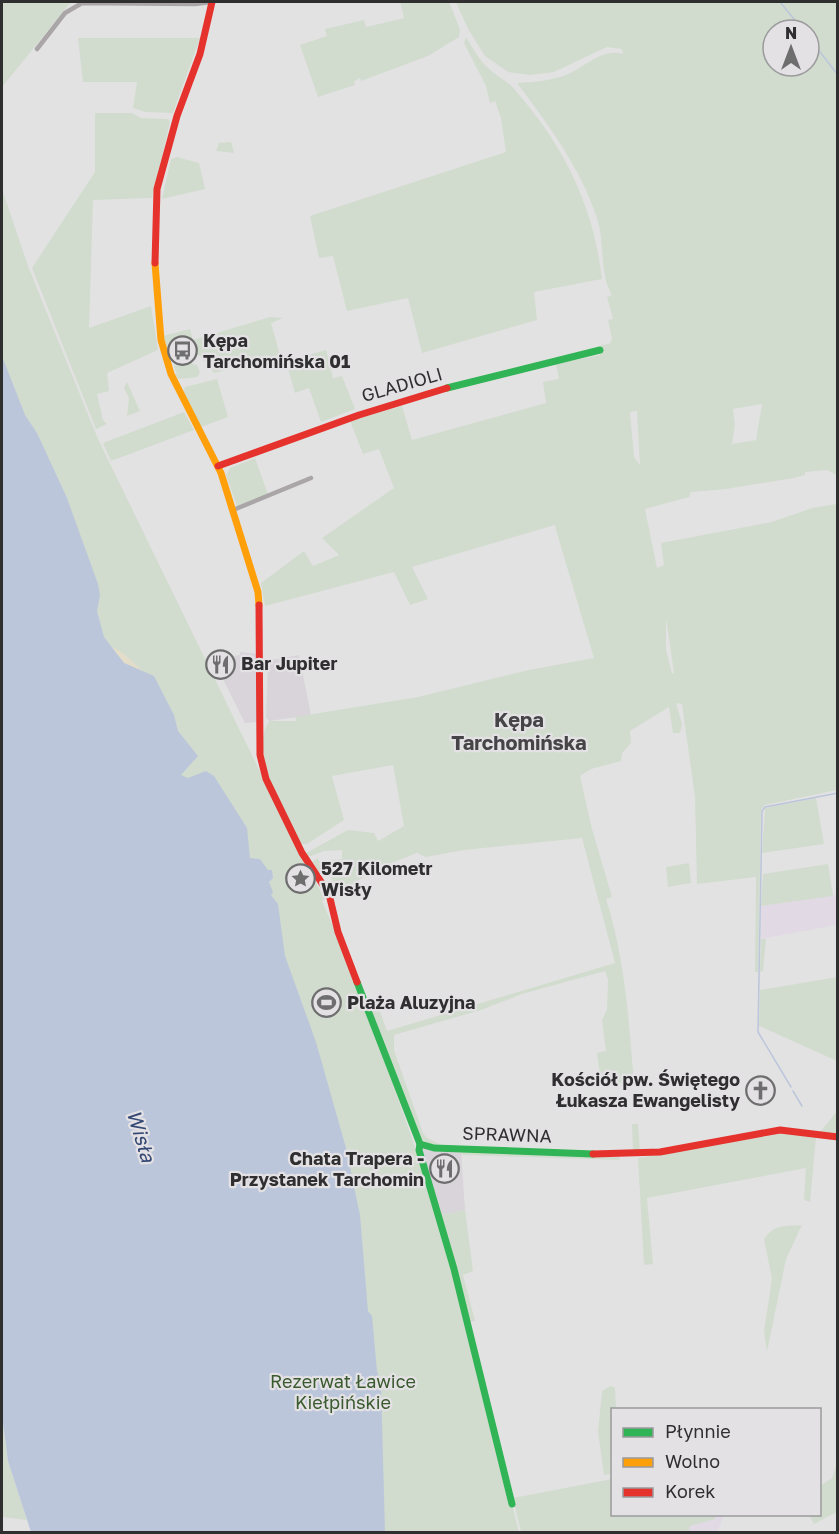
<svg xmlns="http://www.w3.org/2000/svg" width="839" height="1534" viewBox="0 0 839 1534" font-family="'Golos Text',sans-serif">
  <rect width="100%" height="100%" fill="#e3e2e3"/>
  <g fill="#d8d4da">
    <polygon points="240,652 258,654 258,722 245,723 213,659 240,655"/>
    <polygon points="299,655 311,715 269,721 266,717 268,665 271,660"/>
    <polygon points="421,1147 461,1151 465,1210 441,1215"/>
  </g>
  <g fill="#e1d9e4">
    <polygon points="837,895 837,925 761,939 761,906"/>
    <polygon points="716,1515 724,1515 717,1532 688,1532 689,1526 715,1519"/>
  </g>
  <g fill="#d1dcce" fill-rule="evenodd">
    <polygon points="2,2 71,2 2,87"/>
    <polygon points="400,2 449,2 460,29 459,37 428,56 361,81 360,78 354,81 355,85 318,97 300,45 327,36 325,29 364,20 366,27 404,18"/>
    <path d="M456,2H837V475L827,470L805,472V475L794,478L726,489L691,492L689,497L645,509L657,568L664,565L661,543L772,522L812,508L837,504V790L765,805L761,810L758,972H755L756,877L697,884L695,797L682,704L676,703L682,724L680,733H673L669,707L630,731L631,743L622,753L621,761L591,769L580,776L592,829L612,897L606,899C625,958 629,1022 634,1084L601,1082L597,1053L606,1051L602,1020L607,1009L608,980L605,971L522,994L481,1010L394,1035V1050L423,1133L427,1138L440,1144H429L418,1137L369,1002L377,1003L387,1031L615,963L582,838L464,850L426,857L417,853L374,870L342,891L335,888L329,873L319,874L312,862L318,858L319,861L342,859V850L324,851L308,857L306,853L348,830L374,833L378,841L404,826L393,765L332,776L344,820L307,844H299C283,809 247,759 269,721H297L295,717L418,697L529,670L594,658L556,530L555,525L412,567L428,599L410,605L394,572L265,606L261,583L304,551L313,566L339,555L322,538L394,488L379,449L363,454L350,421L402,406L412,440L546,403L543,382L559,379L556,364L600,355L601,345L609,344L612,339L608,320L613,319L607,297L612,295C599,274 605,242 597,218C580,167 549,126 517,83C533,82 548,81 563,76C584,69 601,47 623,54L622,49L607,47L554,72L530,75L508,72L485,56L468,29ZM773,30H809V66H773ZM762,404L756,440L732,444L735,425L733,409ZM637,411L640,465L634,457L630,412ZM666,618L674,673L672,674L666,649Z"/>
    <path d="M466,37C472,46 478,59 487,67C496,76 507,80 515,90C564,146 593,204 602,279L534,292L537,320L422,353L408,298L347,311L333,256L319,258L310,216L506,152L501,118L495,101L490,103L486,86L464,43Z"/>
    <polygon points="78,38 200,38 173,113 145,112 133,108 137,82 83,82"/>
    <polygon points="95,113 132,113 141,118 168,119 170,122 152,198 93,200 89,328 151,306 158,350 107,373 109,391 97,394 103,420 107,424 96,429 32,268 95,172"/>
    <polygon points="231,142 234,153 216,151 219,143"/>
    <polygon points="177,157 199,163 205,189 162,199 171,159"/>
    <polygon points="2,189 28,266 98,439 302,858 325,899 322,901 356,978 440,1219 519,1532 208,1532 2,717"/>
    <polygon points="270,317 283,318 271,323 280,355 214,373 199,355 167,348 163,336 190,329 193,340"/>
    <polygon points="326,350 333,378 342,376 355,409 321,422 309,388 295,393 286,361"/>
    <polygon points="177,359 197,365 200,373 197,377 179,379 174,374 177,374 174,367"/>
    <polygon points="217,379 228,417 201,427 183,393 185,387"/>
    <polygon points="127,382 140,411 127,416 129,398 124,388"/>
    <polygon points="184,412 194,430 111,461 103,443"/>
    <polygon points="255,458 268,494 237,506 226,475 230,468"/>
    <polygon points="816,798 824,844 762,853 765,808"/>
    <polygon points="689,863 691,883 668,887 666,867"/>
    <polygon points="828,864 833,896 761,906 763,874"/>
    <polygon points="761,939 766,939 763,971 760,972"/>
    <polygon points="837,977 837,1061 759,1026 760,990"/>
    <polygon points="837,1111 837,1135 821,1131"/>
    <polygon points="632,1124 638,1124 640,1151 633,1152"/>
    <polygon points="785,1133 816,1137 810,1202 804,1200 806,1168 647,1198 653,1264 644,1265 638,1158"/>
    <polygon points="461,1151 620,1157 619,1160 461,1155"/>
    <polygon points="465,1210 473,1271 463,1275 475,1321 470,1322 441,1215"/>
    <path d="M802,1225L786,1259L767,1352L764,1331L772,1279L764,1239C774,1224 786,1226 802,1225Z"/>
    <polygon points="611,1386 615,1388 616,1409 612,1410 610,1474 604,1475 598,1432 602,1391"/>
    <polygon points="2,1416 8,1461 27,1520 2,1517"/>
    <polygon points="837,1464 837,1512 814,1524 809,1515 820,1514 820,1486 832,1478"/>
    <polygon points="612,1479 612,1514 716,1515 715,1519 690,1526 688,1532 521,1532 513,1498"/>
  </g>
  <path fill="#e2dcc9" d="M109,646C125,651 130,661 143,671L124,663Z"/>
  <polygon fill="#bbc6db" points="2,356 25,415 37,433 67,498 98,584 100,595 97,611 104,637 124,663 154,676 174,715 178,731 198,756 181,775 188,778 206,771 214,776 247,828 250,858 260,859 268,870 272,870 273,878 269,882 273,892 271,895 278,904 285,956 316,1042 346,1148 360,1215 368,1311 372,1316 377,1371 381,1383 385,1532 31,1532 8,1461 2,1416"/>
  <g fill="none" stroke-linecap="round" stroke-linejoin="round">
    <g stroke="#bbc6db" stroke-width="1.5">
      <polyline points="780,2 803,30"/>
      <polyline points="809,38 838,75"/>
      <polyline points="791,1087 758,1032 762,811 765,807 838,793"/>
      <polyline points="793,1091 802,1106"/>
    </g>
    <g stroke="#aaa6a7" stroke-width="4.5">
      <polyline points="37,49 65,13 82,3 195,4 212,2"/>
      <polyline points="233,510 311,478"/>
    </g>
    <g stroke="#30b455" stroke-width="7">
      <polyline points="447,388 600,350"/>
      <polyline points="357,982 420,1144 434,1148 593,1154"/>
      <polyline points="420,1144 419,1150 454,1269 512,1504"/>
    </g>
    <polyline stroke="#ff9f0a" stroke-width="7" points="155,263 161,340 171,374 221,473 258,592 259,605"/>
    <g stroke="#e5322d" stroke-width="7">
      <polyline points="155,263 157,189 177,116 200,54 212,2"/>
      <polyline points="218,466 359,415 447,388"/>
      <polyline points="259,605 260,755 266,779 302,853 329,894 338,932 357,982"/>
      <polyline points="593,1154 660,1152 780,1130 838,1137"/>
    </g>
  </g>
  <defs>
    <symbol id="bus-ring" viewBox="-11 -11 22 22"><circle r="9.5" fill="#e3e1e4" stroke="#6f6e6f" stroke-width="1.5"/><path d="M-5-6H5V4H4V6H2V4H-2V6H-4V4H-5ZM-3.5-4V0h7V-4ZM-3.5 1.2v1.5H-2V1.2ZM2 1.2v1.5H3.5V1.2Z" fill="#6f6e6f"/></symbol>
    <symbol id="restaurant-ring" viewBox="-11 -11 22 22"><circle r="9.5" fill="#e3e1e4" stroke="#6f6e6f" stroke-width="1.5"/><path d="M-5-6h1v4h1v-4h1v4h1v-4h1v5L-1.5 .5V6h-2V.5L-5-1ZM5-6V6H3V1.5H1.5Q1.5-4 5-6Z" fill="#6f6e6f"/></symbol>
    <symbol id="sight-ring" viewBox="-11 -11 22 22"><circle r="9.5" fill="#e3e1e4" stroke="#6f6e6f" stroke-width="1.5"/><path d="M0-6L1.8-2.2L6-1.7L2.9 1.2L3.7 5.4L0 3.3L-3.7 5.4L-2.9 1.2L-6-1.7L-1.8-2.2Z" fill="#6f6e6f"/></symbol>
    <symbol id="stadium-ring" viewBox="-11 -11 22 22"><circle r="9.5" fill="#e3e1e4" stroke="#6f6e6f" stroke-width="1.5"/><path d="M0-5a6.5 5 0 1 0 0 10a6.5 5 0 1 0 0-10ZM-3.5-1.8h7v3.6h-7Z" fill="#6f6e6f"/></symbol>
    <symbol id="church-ring" viewBox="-11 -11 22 22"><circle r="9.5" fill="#e3e1e4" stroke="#6f6e6f" stroke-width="1.5"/><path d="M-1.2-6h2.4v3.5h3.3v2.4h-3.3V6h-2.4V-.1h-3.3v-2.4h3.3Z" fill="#6f6e6f"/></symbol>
  </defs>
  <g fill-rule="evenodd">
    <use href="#bus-ring" x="166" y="334" width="33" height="33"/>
    <use href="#restaurant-ring" x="204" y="648" width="33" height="33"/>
    <use href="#sight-ring" x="284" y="862" width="33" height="33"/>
    <use href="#stadium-ring" x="310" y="986" width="33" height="33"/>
    <use href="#church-ring" x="744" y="1074" width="33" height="33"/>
    <use href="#restaurant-ring" x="428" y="1152" width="33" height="33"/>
  </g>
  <g text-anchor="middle" stroke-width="4.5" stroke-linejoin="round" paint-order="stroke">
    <g font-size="18" font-weight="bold" fill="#302f30" stroke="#e3e1e4" text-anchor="start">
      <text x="203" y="347">Kępa<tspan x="203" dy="21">Tarchomińska 01</tspan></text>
      <text x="241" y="670">Bar Jupiter</text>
      <text x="321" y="875">527 Kilometr<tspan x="321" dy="21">Wisły</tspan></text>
      <text x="347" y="1009">Plaża Aluzyjna</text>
      <text x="740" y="1086" text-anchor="end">Kościół pw. Świętego<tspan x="740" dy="21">Łukasza Ewangelisty</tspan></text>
      <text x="424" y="1165" text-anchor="end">Chata Trapera -<tspan x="424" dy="21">Przystanek Tarchomin</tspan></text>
    </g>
    <g font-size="18" fill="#302f30" stroke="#e3e1e4">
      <text transform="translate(402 385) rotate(-16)" y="6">GLADIOLI</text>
      <text transform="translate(507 1135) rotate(2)" y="6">SPRAWNA</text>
    </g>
    <g font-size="18" fill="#39592e" stroke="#e3e1e4">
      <text x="343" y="1388">Rezerwat Ławice<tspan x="343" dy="21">Kiełpińskie</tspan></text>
    </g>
    <g font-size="20" font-weight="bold" fill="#464447" stroke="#e3e1e4">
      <text x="519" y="727">Kępa<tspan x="519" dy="23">Tarchomińska</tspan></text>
    </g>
    <g font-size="20" font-style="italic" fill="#344973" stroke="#e3e1e4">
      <text transform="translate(141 1136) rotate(73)" y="7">Wisła</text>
    </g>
  </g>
  <rect width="839" height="1534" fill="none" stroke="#302f30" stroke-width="6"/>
  <rect x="611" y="1408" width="210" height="108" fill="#e3e1e4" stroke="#9b9a9c" stroke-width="1.5"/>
  <rect x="623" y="1428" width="30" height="9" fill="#30b455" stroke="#9b9a9c" stroke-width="1.5"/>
  <text x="665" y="1438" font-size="18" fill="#302f30">Płynnie</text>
  <rect x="623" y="1458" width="30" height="9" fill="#ff9f0a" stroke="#9b9a9c" stroke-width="1.5"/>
  <text x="665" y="1468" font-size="18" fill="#302f30">Wolno</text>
  <rect x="623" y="1488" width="30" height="9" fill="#e5322d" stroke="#9b9a9c" stroke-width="1.5"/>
  <text x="665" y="1498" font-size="18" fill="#302f30">Korek</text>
  <g transform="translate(791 48)"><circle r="28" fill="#e3e1e4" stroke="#9b9a9c" stroke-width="1.5"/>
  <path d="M0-4.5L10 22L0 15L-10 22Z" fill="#6f6e6f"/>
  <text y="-9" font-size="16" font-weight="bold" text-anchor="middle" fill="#302f30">N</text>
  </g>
</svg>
